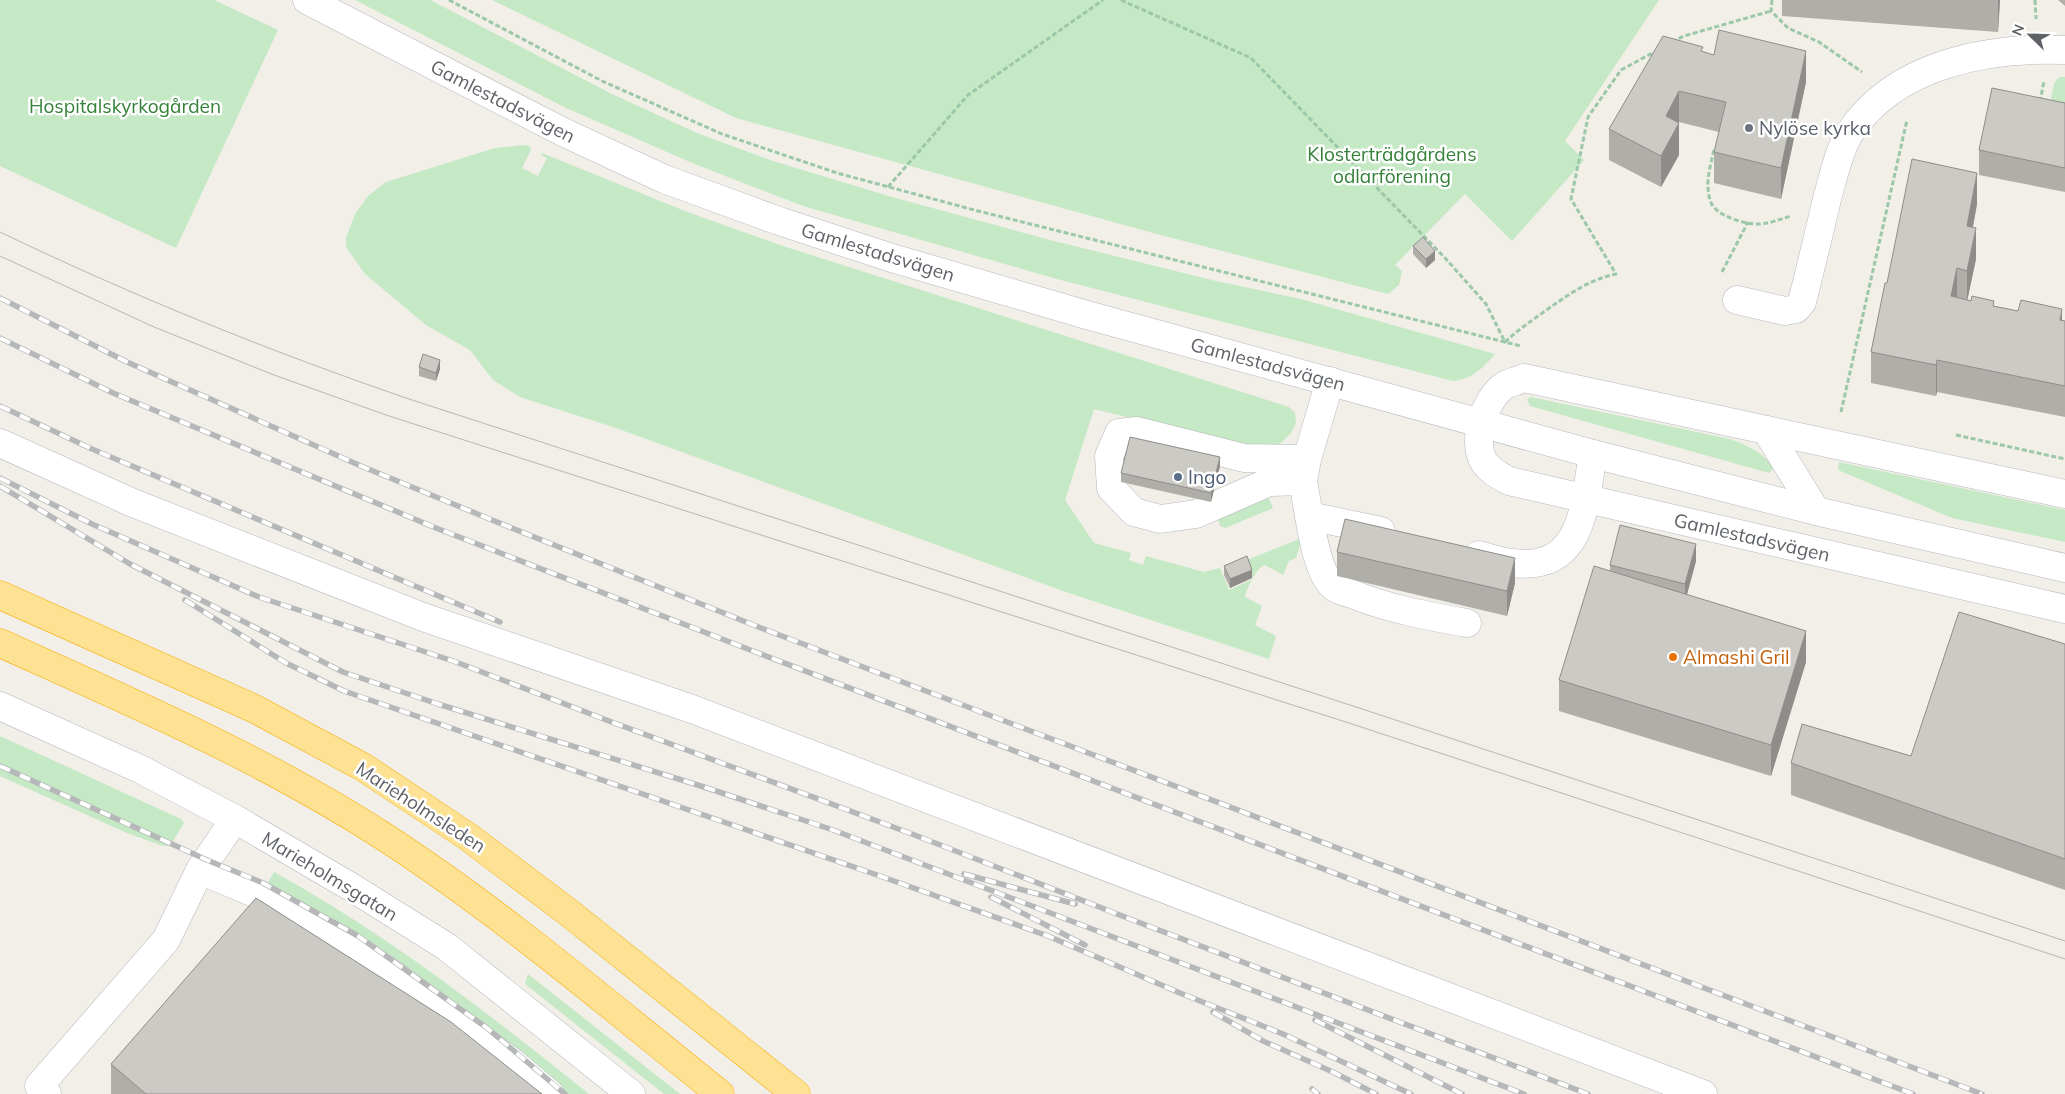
<svg xmlns="http://www.w3.org/2000/svg" width="2065" height="1094" viewBox="0 0 2065 1094" font-family="Mulish,sans-serif">
  <rect width="100%" height="100%" fill="#f1efe8"/>
  <g fill="#c5e8c5">
    <polygon points="0,0 214,0 278,30 176,248 0,166"/>
    <path d="M355,0H430L612,94L697,133L773,161L892,197L1050,240L1216,281L1301,299L1495,354C1483,368 1472,379 1453,381L1057,279L803,206L697,165L566,108Z"/>
    <polygon points="492,0 1659,0 1565,141 1584,160 1512,241 1465,194 1395,265 1402,271 1399,285 1388,294 1157,234 736,118"/>
    <polygon points="2059,77 2065,77 2065,112 2050,104 2054,84"/>
    <path d="M524,145L530,146L531,150L522,168L538,176L547,158L541,155L542,153L690,213L786,247L1289,407L1295,413L1296,423L1291,433L1282,442L1270,449L1220,440L1094,409L1065,500L1094,543L1131,553L1129,560L1143,565L1146,556L1204,572L1220,568L1229,590L1253,579L1247,560L1302,538L1296,558L1289,561L1283,575L1265,565C1256,568 1247,588 1245,597L1262,606L1255,625L1276,636L1269,659L1063,591L616,428L520,397L493,380L470,350L426,325L365,274L346,247V238L355,214L368,196L386,182L495,148Z"/>
    <path d="M1531,397L1730,439C1746,445 1766,453 1773,469L1769,473L1530,406L1527,399Z"/>
    <polygon points="1839,462 2065,510 2065,542 1952,518 1838,470"/>
    <polygon points="1267,494 1273,508 1230,526 1226,528 1220,526 1218,518"/>
    <polygon points="0,736 181,819 184,823 170,846 163,846 127,833 0,776"/>
    <path d="M274,872C387,934 488,1013 589,1094H546L265,888Z"/>
    <polygon points="528,974 680,1094 664,1094 525,984"/>
  </g>
  <g fill="none" stroke-linecap="round" stroke-linejoin="round">
    <defs>
      <g id="minor">
        <polyline points="307,0 563,132 664,179 779,221 892,258 1087,315 1593,454 1816,511 2065,568"/>
        <path d="M1737,300L1785,311L1796,309L1802,302C1811,267 1819,233 1827,199C1833,178 1838,153 1849,134C1894,64 1987,47 2065,50"/>
        <polyline points="1330,381 1307,459 1303,481 1309,516 1381,531"/>
        <polyline points="1766,430 1816,511"/>
        <polyline points="0,443 133,503 423,617 692,709 1703,1094"/>
        <polyline points="1303,481 1269,482 1196,514 1160,519 1134,512 1111,488 1109,456 1119,433 1137,431 1244,458 1307,459"/>
        <path d="M2065,494L1524,378C1518,381 1511,382 1505,385C1485,398 1471,441 1484,462C1490,471 1500,476 1509,481L2065,609"/>
        <path d="M1309,516C1312,534 1319,576 1334,587C1339,591 1347,592 1352,594C1389,609 1428,616 1467,623"/>
        <path d="M1479,555C1490,558 1501,562 1512,563C1584,572 1584,505 1593,454"/>
        <polyline points="0,706 140,769 235,819 351,887 447,947 631,1094"/>
        <polyline points="200,870 266,898 326,932 385,969 512,1062 550,1094"/>
        <polyline points="47,1094 39,1086 166,940 200,870 235,819"/>
      </g>
      <g id="highway">
        <polyline points="0,595 255,709 363,767 467,836 568,912 796,1094"/>
        <path d="M0,643C131,702 262,758 383,836C502,913 610,1006 720,1094"/>
      </g>
    </defs>
    <use href="#minor" stroke="#b5b8bc" stroke-width="29"/>
    <use href="#highway" stroke="#f9ab00" stroke-width="29"/>
    <g stroke="#9cc7a9" stroke-width="3" stroke-dasharray="5 2.5" stroke-linecap="butt">
      <polyline points="449,0 602,81 722,134 837,173 978,211 1521,346"/>
      <path d="M1121,0L1251,58L1446,259L1486,304L1505,342C1518,330 1531,321 1545,311C1568,295 1588,280 1616,274L1571,199L1588,117L1621,70L1656,51"/>
      <polyline points="1772,0 1771,11 1788,28 1819,42 1862,72"/>
      <polyline points="2035,0 2036,19"/>
      <polyline points="1672,42 1684,36 1771,11"/>
      <polyline points="2040,102 2044,81"/>
      <path d="M1714,150C1710,167 1705,183 1710,200C1714,216 1746,225 1760,224C1771,223 1781,219 1791,216"/>
      <polyline points="888,187 968,95 1103,0"/>
      <polyline points="1722,272 1748,222"/>
      <polyline points="1841,412 1907,120"/>
      <polyline points="1956,435 2065,459"/>
    </g>
    <use href="#minor" stroke="#fff" stroke-width="28"/>
    <use href="#highway" stroke="#fde293" stroke-width="28"/>
    <g stroke="#b6b7b8" stroke-width="1">
      <path d="M0,232C133,296 269,351 409,399L1350,705L2065,941"/>
      <polyline points="0,256 154,327 274,375 389,416 1352,724 2065,959"/>
    </g>
    <defs>
      <g id="rail">
        <polyline points="0,298 127,362 361,466 492,520 761,628 1982,1094"/>
        <polyline points="0,338 113,393 436,528 753,651 1913,1094"/>
        <polyline points="0,406 92,449 500,622"/>
        <polyline points="0,478 92,524 259,597 456,662 609,721 912,834 1130,919 1588,1094"/>
        <polyline points="0,486 130,564 343,672 438,704 704,787 833,830 1524,1094"/>
        <polyline points="185,600 286,663 344,691 880,876 1048,936 1180,993 1283,1034 1411,1094"/>
        <polyline points="0,766 207,860 263,883 358,936 487,1028 565,1094"/>
        <polyline points="964,874 1075,904"/>
        <polyline points="991,897 1085,945"/>
        <polyline points="1213,1012 1263,1041 1335,1073 1376,1094"/>
        <polyline points="1315,1020 1462,1094"/>
        <polyline points="1312,1089 1318,1094"/>
      </g>
    </defs>
    <use href="#rail" stroke="#b6b7b8" stroke-width="5.5"/>
    <use href="#rail" stroke="#fff" stroke-width="4" stroke-dasharray="11" stroke-linecap="butt"/>
  </g>
  <g fill="#afaea9">
    <polygon points="1782,0 2000,0 1998,32 1782,16"/>
    <polygon points="2058,0 2065,0 2065,6"/>
    <polygon points="1703,52 1806,82 1781,199 1714,183 1714,152 1719,132 1679,122 1679,155 1661,187 1609,160 1609,129"/>
    <polygon points="2065,103 2065,192 1979,175 1979,150"/>
    <polygon points="1977,204 1973,227 1976,259 1967,300 2065,321 2065,417 1937,392 1936,396 1871,383 1871,352 1887,283"/>
    <polygon points="1413,246 1435,260 1426,268 1413,254"/>
    <polygon points="419,367 440,369 436,381 419,376"/>
    <polygon points="1220,466 1211,502 1121,482 1121,473"/>
    <polygon points="1337,552 1515,583 1507,616 1337,576"/>
    <polygon points="1696,561 1687,595 1806,662 1771,776 1559,711 1559,680 1610,571 1610,565"/>
    <polygon points="1224,566 1252,578 1230,588 1224,575"/>
    <polygon points="2065,644 2065,890 1791,795 1791,763 1911,756"/>
    <polygon points="111,1064 542,1094 111,1094"/>
  </g>
  <g fill="#8f8d8a">
    <polygon points="1998,0 2000,0 1998,32"/>
    <polygon points="1806,51 1806,82 1781,199 1781,168"/>
    <polygon points="1679,91 1679,122 1669,141 1679,123 1679,155 1661,187 1661,156 1666,116"/>
    <polygon points="1977,173 1977,204 1967,257 1967,226"/>
    <polygon points="1976,228 1976,259 1967,302 1967,271"/>
    <polygon points="1435,251 1435,260 1426,268 1426,259"/>
    <polygon points="1957,268 1957,300 1951,296"/>
    <polygon points="2062,309 2062,340 2060,320"/>
    <polygon points="440,360 440,369 436,381 436,373"/>
    <polygon points="1937,360 1937,392 1936,396 1936,365"/>
    <polygon points="1220,457 1220,466 1211,502 1211,493"/>
    <polygon points="1696,544 1696,561 1685,601 1685,584"/>
    <polygon points="1515,558 1515,583 1507,616 1507,591"/>
    <polygon points="1252,570 1252,578 1230,588 1230,579"/>
    <polygon points="1806,631 1806,662 1771,776 1771,745"/>
  </g>
  <g fill="#cccac5" stroke="#8f8d8a">
    <polygon points="1719,30 1806,51 1781,168 1714,152 1726,102 1679,91 1666,116 1679,123 1661,156 1609,129 1663,36 1703,47 1701,51 1714,55"/>
    <polygon points="1992,88 2065,103 2065,168 1979,150"/>
    <polygon points="1912,159 1977,173 1967,226 1976,228 1967,271 1957,268 1951,296 1971,301 1972,296 1994,301 1993,306 2018,311 2021,300 2062,309 2060,320 2065,321 2065,386 1937,360 1936,365 1871,352 1885,283 1887,283"/>
    <polygon points="1423,237 1435,251 1426,259 1413,246"/>
    <polygon points="423,354 440,360 436,373 419,367"/>
    <polygon points="1130,437 1220,457 1211,493 1121,473"/>
    <polygon points="1345,519 1515,558 1507,591 1337,552"/>
    <polygon points="1620,525 1696,544 1685,584 1610,565"/>
    <polygon points="1247,556 1252,570 1230,579 1224,566"/>
    <polygon points="1594,566 1806,631 1771,745 1559,680"/>
    <polygon points="1959,612 2065,644 2065,859 1791,763 1802,724 1911,756"/>
    <polygon points="256,898 451,1022 542,1094 146,1094 111,1064"/>
  </g>
  <circle fill="#6b7280" stroke="#fff" stroke-width="2" cx="1749" cy="128" r="5"/>
  <circle fill="#5c6f8a" stroke="#fff" stroke-width="2" cx="1178" cy="477" r="5"/>
  <circle fill="#e8710a" stroke="#fff" stroke-width="2" cx="1673" cy="657" r="5"/>
  <g text-anchor="middle" stroke-width="5" stroke-linejoin="round" paint-order="stroke">
    <g font-size="19" fill="#5f6368" stroke="#fff">
      <text transform="translate(503 101) rotate(27)" y="7">Gamlestadsvägen</text>
      <text transform="translate(878 252) rotate(17)" y="7">Gamlestadsvägen</text>
      <text transform="translate(1268 364) rotate(15)" y="7">Gamlestadsvägen</text>
      <text transform="translate(1752 537) rotate(13)" y="7">Gamlestadsvägen</text>
      <text transform="translate(421 807) rotate(33)" y="7">Marieholmsleden</text>
      <text transform="translate(330 876) rotate(31)" y="7">Marieholmsgatan</text>
    </g>
    <g font-size="19" fill="#348238" stroke="#fff">
      <text x="125" y="113">Hospitalskyrkogården</text>
      <text x="1392" y="161">Klosterträdgårdens<tspan x="1392" dy="22">odlarförening</tspan></text>
    </g>
    <g font-size="19" fill="#5b616d" stroke="#fff" text-anchor="start">
      <text x="1759" y="135">Nylöse kyrka</text>
    </g>
    <g font-size="19" fill="#4e5e75" stroke="#fff" text-anchor="start">
      <text x="1188" y="484">Ingo</text>
    </g>
    <g font-size="19" fill="#c56008" stroke="#fff" text-anchor="start">
      <text x="1683" y="664">Almashi Gril</text>
    </g>
  </g>
  <g transform="translate(2030 35) rotate(293)" stroke="#ffffff" stroke-width="4" paint-order="stroke">
  <path d="M0-4L9 19L0 12L-9 19Z" fill="#5f6368"/>
  <text y="-8" font-size="14" font-weight="bold" text-anchor="middle" fill="#5f6368">N</text>
  </g>
</svg>
